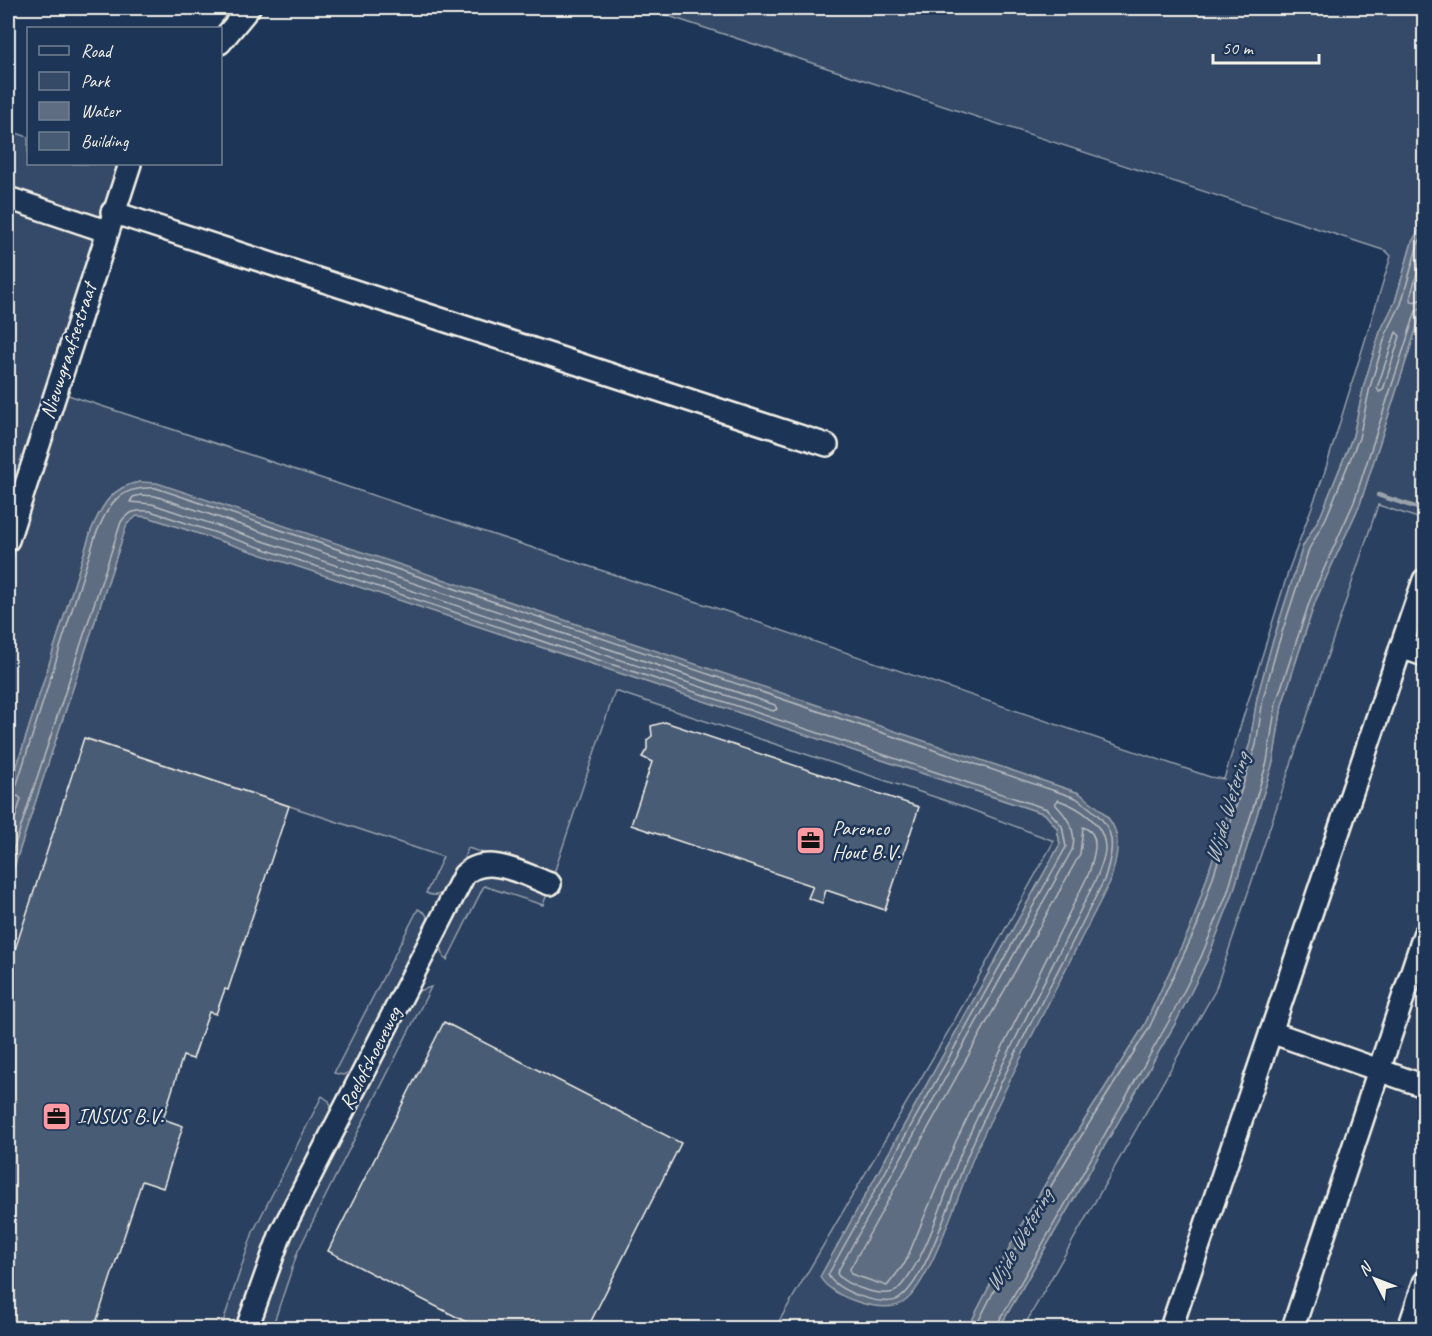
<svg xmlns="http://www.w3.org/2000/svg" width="1432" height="1336" viewBox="0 0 1432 1336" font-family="Caveat,sans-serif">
  <rect width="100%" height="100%" fill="#1d3557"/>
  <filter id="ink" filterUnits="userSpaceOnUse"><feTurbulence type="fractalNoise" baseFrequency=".0167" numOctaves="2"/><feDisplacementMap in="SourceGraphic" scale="12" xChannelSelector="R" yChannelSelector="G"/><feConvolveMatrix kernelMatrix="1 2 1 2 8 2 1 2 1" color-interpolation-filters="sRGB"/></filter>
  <g filter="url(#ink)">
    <g fill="#2a4060">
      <polygon points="1350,486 1424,508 1424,1328 986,1328 1017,1276"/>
      <polygon points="123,497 1069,804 969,1328 8,1328 8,847"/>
    </g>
    <g fill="#354a67" stroke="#949ea8" stroke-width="1.5">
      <path d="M644,8H1424V221L1412,242L1395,302L1380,332L1364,385L1353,435L1321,515L1303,546L1271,647L1257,698L1250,743L1192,924L1144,1026L1063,1154L1019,1229L968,1328H775L948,1032L1054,841L959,805L615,691L553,876L468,848C460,865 450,905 426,893L443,857L85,738L8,972V885L127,524L136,516L148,517L1045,814L1057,828L1060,844L820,1277L833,1290L863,1303L925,1275L1108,817L1079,793L140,482C112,486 101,507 91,531L8,794V572L65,394L728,612L1210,777L1224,779L1289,569L1324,474L1391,256L1386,251Z"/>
      <polygon points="8,130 28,137 28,164 109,164 117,166 8,503"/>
      <polygon points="1424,305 1424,520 1378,505 1215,991 1023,1328 999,1328 1175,1024 1207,960 1232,896 1273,762 1282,705 1315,602 1360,504"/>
      <polygon points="498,875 548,891 543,905 484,886 447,960 444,958 439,939 472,880 480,876"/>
      <polygon points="418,909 425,913 430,921 352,1071 343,1075 334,1073"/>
      <polygon points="431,987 298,1251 272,1328 258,1328 278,1258 412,993"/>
      <polygon points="322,1096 329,1101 333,1111 238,1328 221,1328 253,1232"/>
    </g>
    <g fill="#5e6d82" stroke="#9aa2ab" stroke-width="1.5">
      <polygon points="1424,221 1424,305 1360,504 1315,602 1282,705 1273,762 1232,896 1207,960 1175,1024 999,1328 968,1328 1019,1229 1063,1154 1144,1026 1192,924 1250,743 1257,698 1271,647 1303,546 1321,515 1353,436 1364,385 1380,332 1395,302 1412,242"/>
      <path d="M140,482L157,483L1079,793C1120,822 1124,834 1110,882C1065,971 1018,1060 976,1151C961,1185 932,1282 904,1302C885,1316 830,1297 820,1277L1060,844L1057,828L1045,814L148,517L137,516L127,524L8,885V794L91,531C101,507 112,486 140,482Z"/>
    </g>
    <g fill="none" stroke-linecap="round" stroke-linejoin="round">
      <g stroke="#b8bcbf" stroke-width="1.5">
        <polyline points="1424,247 1410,299 1413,302 1424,299"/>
        <polygon points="1396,332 1400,336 1383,390 1379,392 1377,388"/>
        <polygon points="141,495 155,496 775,705 777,709 773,711 152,504 130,502 133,497"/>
        <path d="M8,791L16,787L96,534C110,502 119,486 156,488L1076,798C1114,824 1118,837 1104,880C1060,969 1010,1058 970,1150C955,1184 929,1277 900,1298C885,1309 835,1291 828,1275L1066,847L1062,826L1047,809L150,511C137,510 128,511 121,522L8,866"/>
        <polyline points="8,799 18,796 21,799 8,842"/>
        <path d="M1058,800C1079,807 1105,823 1105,849C1105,858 1100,868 1097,877C1053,966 1005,1055 964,1146C946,1186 928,1260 897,1290C887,1300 841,1285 837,1273L1072,850C1078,832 1067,816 1055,804Z"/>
        <path d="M1083,827C1103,834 1093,858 1089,873L956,1141L905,1263L887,1286L851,1274L850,1269L1080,854Z"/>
        <polyline points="975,1328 1024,1232 1068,1157 1149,1028 1197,926 1256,745 1263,699 1277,648 1309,549 1326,518 1359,438 1370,387 1386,334 1401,304 1418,244 1424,233"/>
        <polyline points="995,1328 1169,1021 1201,957 1227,894 1267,762 1276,703 1310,600 1354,502 1416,311 1424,307"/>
      </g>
      <polyline stroke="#9aa2ab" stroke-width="4.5" points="1378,495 1424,510"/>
    </g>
    <g fill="#485b74" stroke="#f4f1e8" stroke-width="1.5">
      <polygon points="665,722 919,807 885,910 826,890 822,903 808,898 813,886 631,825 652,762 642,757 647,749 647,740 652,736 651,726"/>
      <polygon points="84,738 289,806 228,990 225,989 216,1014 209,1012 193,1059 183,1056 163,1119 183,1126 163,1188 142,1181 94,1329 8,1329 8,971"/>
      <polygon points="444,1022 681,1143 587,1329 480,1329 328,1251"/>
    </g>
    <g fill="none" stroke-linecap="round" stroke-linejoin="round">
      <defs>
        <g id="minor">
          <polyline points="220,43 249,8"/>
          <polyline points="8,198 106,231"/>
          <polyline points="112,212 827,445"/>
          <polyline points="8,540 130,164"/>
          <polyline points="1424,580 1401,647 1424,655"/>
          <polyline points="1271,1032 1424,1086"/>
          <path d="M247,1328L281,1233L464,875C487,852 525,875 550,884"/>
          <polyline points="1171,1328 1401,647"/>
          <polyline points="1293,1328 1424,935"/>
          <polyline points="1409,1328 1424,1283"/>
        </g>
      </defs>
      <use href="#minor" stroke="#f4f1e8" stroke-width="26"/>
      <use href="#minor" stroke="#1d3557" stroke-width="21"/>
    </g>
  </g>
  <defs>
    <symbol id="office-square" viewBox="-11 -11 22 22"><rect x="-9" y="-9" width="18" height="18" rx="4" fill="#ff9aa2" stroke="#1d3557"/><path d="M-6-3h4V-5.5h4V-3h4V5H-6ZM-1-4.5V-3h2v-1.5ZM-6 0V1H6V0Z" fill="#111"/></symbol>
  </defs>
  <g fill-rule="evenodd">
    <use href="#office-square" x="794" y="824" width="33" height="33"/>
    <use href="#office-square" x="40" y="1100" width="33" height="33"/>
  </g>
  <g text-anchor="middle" stroke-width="5" stroke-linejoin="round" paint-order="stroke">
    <g font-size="21" fill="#f4f1e8" stroke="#1d3557">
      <text transform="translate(68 351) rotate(-72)" y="7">Nieuwgraafsestraat</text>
      <text transform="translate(370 1058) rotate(-63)" y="7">Roelofshoeveweg</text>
    </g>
    <g font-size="21" fill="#f4f1e8" stroke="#1d3557" text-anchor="start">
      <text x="832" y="835">Parenco<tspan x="832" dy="24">Hout B.V.</tspan></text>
      <text x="77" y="1123">INSUS B.V.</text>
    </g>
    <g font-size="22" font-style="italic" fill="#c0c3c4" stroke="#1d3557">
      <text transform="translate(1226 808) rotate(-74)" y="8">Wijde Wetering</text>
      <text transform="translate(1018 1240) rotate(-60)" y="8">Wijde Wetering</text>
    </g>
  </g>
  <rect width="1432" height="1336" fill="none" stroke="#1d3557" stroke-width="30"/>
  <rect x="15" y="15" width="1402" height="1306" fill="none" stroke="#f4f1e8" stroke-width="2" filter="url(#ink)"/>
  <rect x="27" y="27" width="195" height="138" fill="#1d3557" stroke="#738091" stroke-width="1.5"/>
  <rect x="39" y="46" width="30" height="9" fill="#1d3557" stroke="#738091" stroke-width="1.5"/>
  <text x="81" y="57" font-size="18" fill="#f4f1e8">Road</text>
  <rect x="39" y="72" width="30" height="18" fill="#354a67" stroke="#738091" stroke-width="1.5"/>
  <text x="81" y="87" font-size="18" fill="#f4f1e8">Park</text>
  <rect x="39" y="102" width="30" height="18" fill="#5e6d82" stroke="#738091" stroke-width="1.5"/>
  <text x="81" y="117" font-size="18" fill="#f4f1e8">Water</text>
  <rect x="39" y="132" width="30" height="18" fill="#485b74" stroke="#738091" stroke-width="1.5"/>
  <text x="81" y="147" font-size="18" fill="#f4f1e8">Building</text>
  <g transform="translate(1375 1279) rotate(312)" stroke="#1d3557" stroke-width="4.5" paint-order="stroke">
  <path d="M0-4.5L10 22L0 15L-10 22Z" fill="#f4f1e8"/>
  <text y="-9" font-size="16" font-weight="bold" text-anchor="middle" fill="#f4f1e8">N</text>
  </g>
  <path d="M1213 54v9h106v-9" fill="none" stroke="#f4f1e8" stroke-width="3"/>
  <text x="1222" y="54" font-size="18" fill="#f4f1e8" stroke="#1d3557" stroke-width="4.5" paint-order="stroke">50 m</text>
</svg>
